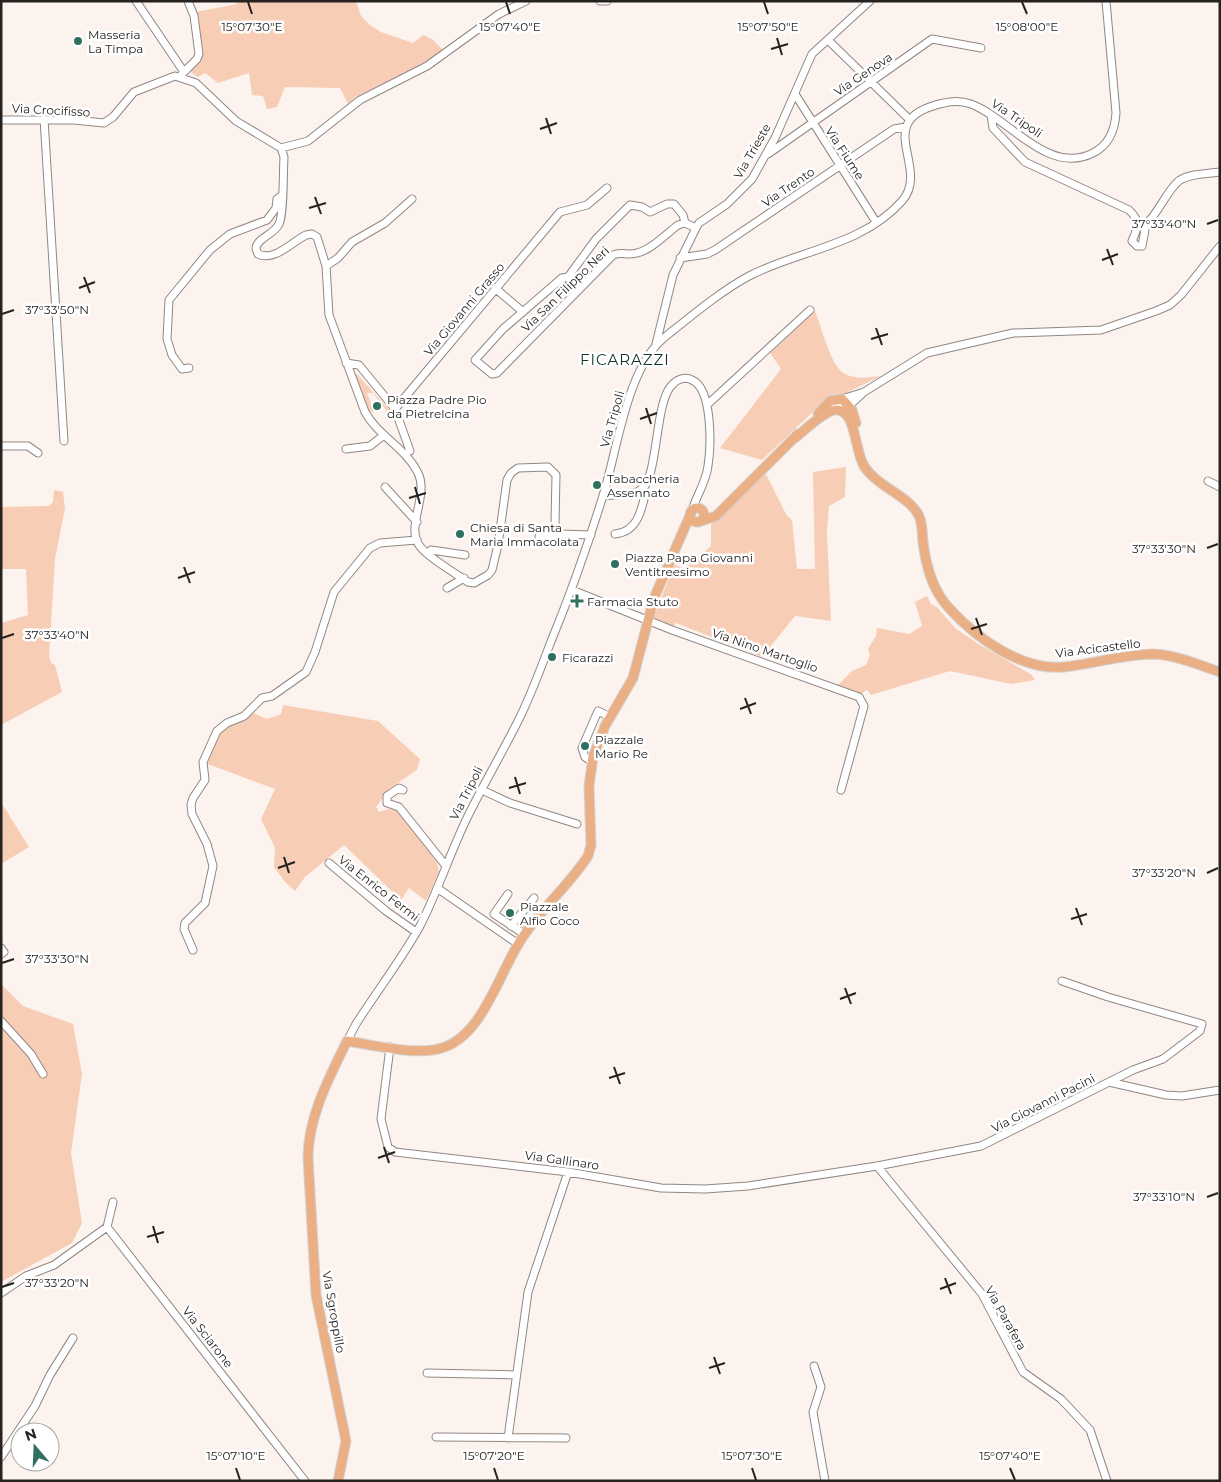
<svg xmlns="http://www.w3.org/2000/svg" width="1221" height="1482" viewBox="0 0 1221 1482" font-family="Montserrat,sans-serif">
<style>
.green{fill:#f8cdb5}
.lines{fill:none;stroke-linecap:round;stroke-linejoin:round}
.minor-casing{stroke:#908783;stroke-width:9}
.major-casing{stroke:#d3d3d2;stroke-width:11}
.minor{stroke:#fff;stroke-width:7}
.major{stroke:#ebaf86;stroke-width:9}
.ticks{fill:none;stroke:#252220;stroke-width:2}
.poi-dot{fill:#2f7060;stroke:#fff;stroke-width:2}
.labels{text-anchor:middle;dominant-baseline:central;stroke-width:5;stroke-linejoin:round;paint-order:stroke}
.poi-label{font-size:12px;fill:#252220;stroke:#fff;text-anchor:start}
.street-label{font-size:12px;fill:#252220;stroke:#fff}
.quarter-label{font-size:15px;letter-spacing:1px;fill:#14332b;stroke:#fff}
.ticks-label{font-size:12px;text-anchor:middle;fill:#252220;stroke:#fff;stroke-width:5;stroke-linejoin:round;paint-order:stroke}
</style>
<rect width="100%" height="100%" fill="#fdf3ee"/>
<path class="green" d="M237,1H356L361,16L370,25L381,32L413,43L423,35L432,39L443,50L415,68L355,97L348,104L340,88L285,87L277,107L267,109L263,96L252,95L249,73L218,83L205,73L198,77L189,71L199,62L202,55L196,12L237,4Z
M815,311C822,327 830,366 845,374C856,380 870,377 881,376L844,394L831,395L762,460L720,448L781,369L770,353Z
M357,374L390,411L388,413L373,393H367L374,412L369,411L355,376Z
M846,467L845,497L829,506L827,532L831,621L795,616L762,657L676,623L674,626L654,618L674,564L684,569L711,546V524L765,472L787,516L792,520L797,569H815L813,472Z
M54,490L63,492L65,508L55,559L49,656L51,663L55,665L62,692L1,725V623L28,615L26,569H1V507L49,506L53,502Z
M927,596L931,604L937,607L955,628L977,643L1032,675L1035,680L1011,684L950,671L871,695L867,690L860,694L838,685L852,671L866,665L870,655L868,649L876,636L877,628L909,634L922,626L915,602Z
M283,705L378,721L420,759L417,770L390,788L376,807L379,812L388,809L397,810L437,862L439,872L426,901L409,888L401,900L344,845L305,877L295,891L285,882L274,867L275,848L261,819L275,789L205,763L221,730L254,713L267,719L281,714Z
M1,802L29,847L1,864Z
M1,984L23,1006L73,1024L82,1074L71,1153L82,1223L72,1243L1,1282Z"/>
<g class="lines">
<g class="minor-casing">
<path id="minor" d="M136,1L184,72
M600,1H607
M828,40L910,120
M182,74L197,59L199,54L194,16L188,1
M795,94L876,222
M991,115L993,128L1025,162L1129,210C1141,221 1138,228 1132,241L1137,246H1142L1146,224C1159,213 1168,188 1180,180C1192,173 1207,174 1220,172
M44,119L64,441
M1,120H74L104,123L113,117L134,92L175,76L196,83L236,121L281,148
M281,148L284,157C283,171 284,215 279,224C274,235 256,238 256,249L258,254C274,262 292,242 306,235L312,234L317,237L326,266L329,315L365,412C378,436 406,448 418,473C429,495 406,526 419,545C427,557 455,573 468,582L474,583L488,575L492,570L498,545L507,480L511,473L518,468L548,467L556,475L555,524L560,534L591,535
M281,148L308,141L360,100L427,66L499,14L526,1
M768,154L932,39L981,48
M680,258L707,254L715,250L894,129L906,127
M326,266L338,258L352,242L385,223L412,199
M568,277L596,239L630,205L642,207L650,212L667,204H674L683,215L685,223
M581,287L568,277L562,278L503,329L475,360L492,374L497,373L613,255C621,251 628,256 637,253C651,250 666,234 678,225L685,223L696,228
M495,288L523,312
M656,344L673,275L696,228L699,223L727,204L752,179L775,138L812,54L870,1
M346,363L359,365L395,409L560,212L587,205L607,188
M189,368L182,369L172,355L167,339L169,300L210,250L230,234L267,220L276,208L277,199L281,196
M842,399L864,392L927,353L1013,333L1101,330L1156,311L1170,305L1181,295L1220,246
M708,404L810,310
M395,409L410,451
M824,411L834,405L851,404L862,394
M1,446H28L38,453
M346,449L370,446L384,435
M1208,481L1220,487
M385,487L417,522
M603,496L636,493L645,486C658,465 656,403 671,386C676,380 684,376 692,380C713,389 711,447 708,466C706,482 697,495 692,510
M615,534C636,532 641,513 645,495L641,490
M539,537L560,534
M428,553L431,550L465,555
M447,588L464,578
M572,590L672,630L859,697L864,706L841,790
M592,762L585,757L582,748L598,711L610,717
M403,790L399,788L387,796V803L399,807L446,866
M482,790L510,803L577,824
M329,863L386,911L416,932
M437,888L518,944
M508,894L494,914L524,934
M511,926L534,898
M1,948L4,952L1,954
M193,950L184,929L185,923L205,903L213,866L207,844L192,814L191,805L193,798L205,780L203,762L217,731L227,723L244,716L262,698L272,696L306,672L315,652L334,592L370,548L380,543L417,540
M1062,981L1108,997L1202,1024L1200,1031L1163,1059L1133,1070L1109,1082
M1,1021L31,1054L43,1074
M347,1041L356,1024C377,991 401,960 420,926C438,891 450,853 467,818C484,783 504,750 521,715C532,692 541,668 550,644C571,593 589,542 605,489C618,445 628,366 665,337C690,317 721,291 749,276C799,250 862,246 902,201C932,167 868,119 944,103C952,101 962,101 971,104C1009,118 1048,176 1093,153C1109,145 1115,129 1116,113L1106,1
M390,1047L381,1119L388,1147L395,1152L568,1172L661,1188L705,1189L748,1186L877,1166L981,1146L1109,1082L1166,1095L1182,1096L1220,1090
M877,1166L982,1294L1023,1372L1061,1399L1090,1430L1107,1481
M113,1202L107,1227L305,1481
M1,1293L26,1276L54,1265L107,1227
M814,1366L821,1387L813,1412L825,1481
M427,1373L516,1375
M436,1437L566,1438
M508,1438L528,1292L568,1172
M1,1457L35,1406L50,1375L73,1338"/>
</g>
<g class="major-casing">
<path id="major" d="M818,414L830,401L842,399L852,410L856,423
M795,438C804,431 827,408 838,410C856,412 855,452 864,466C877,487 910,496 919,516C923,525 922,534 923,542C926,566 932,590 949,608C976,638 1022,671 1064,667C1094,664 1124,654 1154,654C1176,655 1199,665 1220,672
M690 515a7 7 0 1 1 14 0a7 7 0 1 1-14 0Z
M701,521L716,516L798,434
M338,1481L346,1441L316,1295L308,1158C308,1117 329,1078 347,1041C373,1045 413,1055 438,1049C481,1040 498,976 519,943C538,911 568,887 588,856L591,845L589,786L593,757L605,726L633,678L654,598L691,513"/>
</g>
<use href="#minor" class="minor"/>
<use href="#major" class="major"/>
</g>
<path class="ticks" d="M248,2L252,14M506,2L510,14M764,2L768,14M1022,2L1027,14M777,38L782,55M771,49L788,44M546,118L551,134M540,129L557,123M315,197L321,214M309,208L326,203M1207,224L1218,220M1107,249L1113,265M1102,260L1118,254M84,277L90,293M79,288L95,282M2,314L14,310M876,328L882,345M871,339L888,334M646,408L651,424M640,419L657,413M415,487L420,504M409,498L426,493M1207,548L1218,544M184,567L190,583M178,578L195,572M976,618L982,635M971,629L987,624M2,638L14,634M745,698L751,714M740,709L756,703M515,777L520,794M509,788L526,783M284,857L289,873M278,868L295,862M1207,873L1218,868M1076,908L1082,925M1071,919L1087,914M2,963L14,959M845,988L851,1004M840,999L856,993M614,1067L620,1084M609,1078L625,1073M384,1147L389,1163M378,1158L395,1152M1207,1197L1218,1193M153,1226L158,1243M147,1237L164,1232M945,1278L951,1294M2,1287L14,1283M940,1289L956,1283M714,1357L720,1374M709,1368L725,1363M236,1468L240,1480M494,1468L498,1480M752,1468L756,1480M1010,1468L1015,1480"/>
<g class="poi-dot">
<circle cx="78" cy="41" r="5"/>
<circle cx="377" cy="406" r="5"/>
<circle cx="597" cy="485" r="5"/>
<circle cx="460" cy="534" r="5"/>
<circle cx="615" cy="564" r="5"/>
<path d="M574.5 593.5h5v5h5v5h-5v5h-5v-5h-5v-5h5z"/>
<circle cx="552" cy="657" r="5"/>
<circle cx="585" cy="746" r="5"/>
<circle cx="510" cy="913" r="5"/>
</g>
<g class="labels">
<g class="poi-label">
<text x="88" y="34">Masseria<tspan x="88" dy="14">La Timpa</tspan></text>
<text x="387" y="399">Piazza Padre Pio<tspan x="387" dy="14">da Pietrelcina</tspan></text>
<text x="607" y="478">Tabaccheria<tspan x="607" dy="14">Assennato</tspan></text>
<text x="470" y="527">Chiesa di Santa<tspan x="470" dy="14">Maria Immacolata</tspan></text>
<text x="625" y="557">Piazza Papa Giovanni<tspan x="625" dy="14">Ventitreesimo</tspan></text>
<text x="587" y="601">Farmacia Stuto</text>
<text x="562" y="657">Ficarazzi</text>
<text x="595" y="739">Piazzale<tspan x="595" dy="14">Mario Re</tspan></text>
<text x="520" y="906">Piazzale<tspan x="520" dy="14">Alfio Coco</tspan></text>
</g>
<g class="street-label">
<text transform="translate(863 74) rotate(-34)">Via Genova</text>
<text transform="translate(51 110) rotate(3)">Via Crocifisso</text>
<text transform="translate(1017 118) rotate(34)">Via Tripoli</text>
<text transform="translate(752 151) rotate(-60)">Via Trieste</text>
<text transform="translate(845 153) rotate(57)">Via Fiume</text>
<text transform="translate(788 187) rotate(-34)">Via Trento</text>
<text transform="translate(565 289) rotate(-44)">Via San Filippo Neri</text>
<text transform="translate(464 309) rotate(-50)">Via Giovanni Grasso</text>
<text transform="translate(612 419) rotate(-74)">Via Tripoli</text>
<text transform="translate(1098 648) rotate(-7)">Via Acicastello</text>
<text transform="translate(765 650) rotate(19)">Via Nino Martoglio</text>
<text transform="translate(466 793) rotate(-63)">Via Tripoli</text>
<text transform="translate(379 888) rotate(38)">Via Enrico Fermi</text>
<text transform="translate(1043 1103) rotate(-27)">Via Giovanni Pacini</text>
<text transform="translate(562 1160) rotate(8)">Via Gallinaro</text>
<text transform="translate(334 1312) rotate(80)">Via Sgroppillo</text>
<text transform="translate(1006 1318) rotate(61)">Via Parafera</text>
<text transform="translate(208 1337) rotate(52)">Via Sciarone</text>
</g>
<g class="quarter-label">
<text x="625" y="359">FICARAZZI</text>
</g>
</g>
<g class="ticks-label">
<text x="252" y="31">15°07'30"E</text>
<text x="510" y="31">15°07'40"E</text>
<text x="1027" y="31">15°08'00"E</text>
<text x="768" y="31">15°07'50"E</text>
<text x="1164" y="228">37°33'40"N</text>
<text x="57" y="314">37°33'50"N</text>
<text x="1164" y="553">37°33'30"N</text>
<text x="57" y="639">37°33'40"N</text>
<text x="1164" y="877">37°33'20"N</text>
<text x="57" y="963">37°33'30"N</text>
<text x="1164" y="1201">37°33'10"N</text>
<text x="57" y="1287">37°33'20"N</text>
<text x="236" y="1460">15°07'10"E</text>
<text x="494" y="1460">15°07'20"E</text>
<text x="752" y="1460">15°07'30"E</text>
<text x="1010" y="1460">15°07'40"E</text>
</g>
<rect width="1221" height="1482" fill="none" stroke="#252220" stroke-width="5"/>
<g transform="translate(35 1447) rotate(341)"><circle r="24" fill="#ffffff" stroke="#a8a7a6"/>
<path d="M0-4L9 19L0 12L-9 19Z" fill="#2f7060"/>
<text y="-8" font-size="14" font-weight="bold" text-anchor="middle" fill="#252220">N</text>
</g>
</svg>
